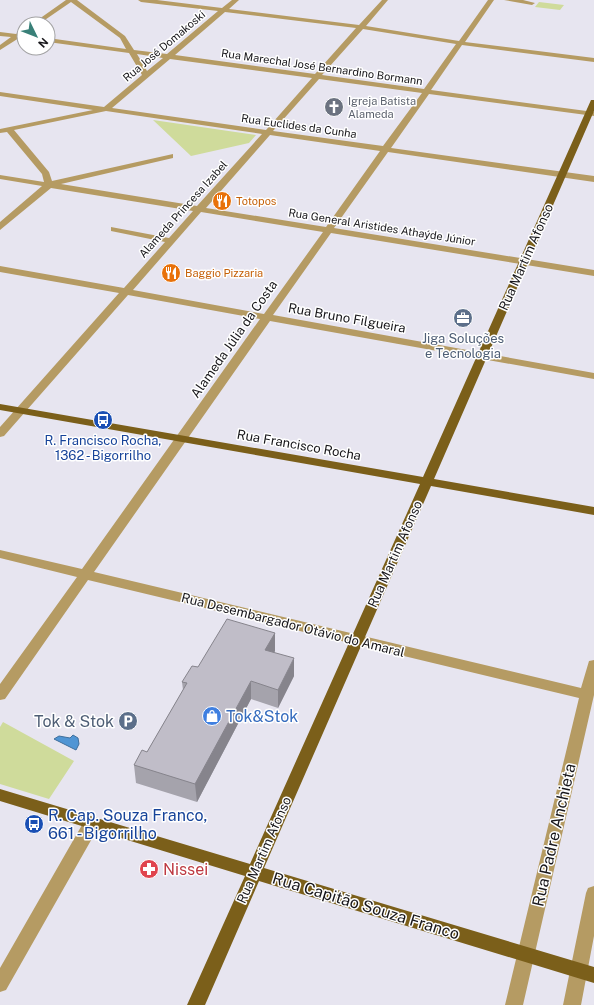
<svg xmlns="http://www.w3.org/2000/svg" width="594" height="1005" viewBox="0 0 594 1005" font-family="'Public Sans',sans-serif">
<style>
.green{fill:#cfdb9b}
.water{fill:#5095d4;stroke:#3f6f9c}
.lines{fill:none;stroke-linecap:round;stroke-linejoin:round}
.minor{fill:#b59b63;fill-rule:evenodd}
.major{fill:#7b5f1a;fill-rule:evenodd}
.wall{fill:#a5a3ac}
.shaded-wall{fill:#86848c}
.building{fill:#c0bdc8;stroke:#86848c}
.labels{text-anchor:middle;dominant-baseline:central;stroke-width:3;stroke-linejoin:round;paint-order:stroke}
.far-street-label{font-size:11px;fill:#17161a;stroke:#fff}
.far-worship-label{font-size:11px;fill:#5b616d;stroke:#fff;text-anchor:start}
.far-food-label{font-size:11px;fill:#c56008;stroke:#fff;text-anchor:start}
.street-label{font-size:13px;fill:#17161a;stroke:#fff}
.service-label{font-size:13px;fill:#4e5e75;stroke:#fff}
.transit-label{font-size:13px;fill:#164399;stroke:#fff}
.near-shop-label{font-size:16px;fill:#366cbe;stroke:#fff;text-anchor:start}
.near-service-label{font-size:16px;fill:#4e5e75;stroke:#fff;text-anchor:end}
.near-transit-label{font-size:16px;fill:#164399;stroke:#fff;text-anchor:start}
.near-street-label{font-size:16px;fill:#17161a;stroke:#fff}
.near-health-label{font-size:16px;fill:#be3a42;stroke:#fff;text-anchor:start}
</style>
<rect width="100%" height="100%" fill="#e7e5f0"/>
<path class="green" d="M539,2L564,5L560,10L535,7Z
M153,120L256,135L249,143L191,156Z
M3,722L74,761L49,799L0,784V727Z"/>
<path class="water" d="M73,735L78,738L79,744L76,750L54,739L59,736L70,738Z"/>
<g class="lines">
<path class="minor" d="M66,0H77L125,36L134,50L167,54L218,11L141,2L138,0H157L222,8L232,0H239L229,9L359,25L382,0H388L366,26L459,41L488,0H494L465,42L594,58V62L462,45L431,90L594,112V116L429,94L391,148L594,176V182L388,152L334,228L594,270V276L331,233L273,315L594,373V379L270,321L94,572L581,688L589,661L594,660V695L523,1005H505L579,698L88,580L5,699L0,700V684L77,577L0,558V550L82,569L260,319L128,295L4,436L0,437V427L119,293L0,272V266L124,288L165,242L111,231V227L169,238L193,211L51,188L0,230V222L42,186L0,179V175L44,182L42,174L7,132L0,133V129L93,110L0,96V92L104,107L142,75L129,53L48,42V38L126,49L120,38L71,2L39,24H32ZM225,12L356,28L315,74L175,55ZM363,29L456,44L424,89L322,75ZM137,54L163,58L147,71ZM170,59L312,78L266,130L112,108ZM319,79L422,93L383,146L273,131ZM106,111L262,134L197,206L61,184L173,158V154L52,181L49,172L14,130ZM270,135L380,151L326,227L206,208ZM201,212L323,232L264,314L133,290Z
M504,0H523L535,3L532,5Z
M24,29L23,37L19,38L0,50V45L11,37L0,36V32L16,34Z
M92,816L98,818L100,823L98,828L6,990L0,992V968L86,818Z
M594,886V936L581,1005H563L586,893L588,888Z"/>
<path class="major" d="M591,100H594V111L434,479L594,507V515L431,486L264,868L594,967V983L259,881L205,1005H187L245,876L0,801V789L250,864L420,484L0,410V404L423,477Z"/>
</g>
<path class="wall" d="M275,633V651L274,652L294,676L278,708L251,699L197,802L136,783L134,765L147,752L183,690L182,682L198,667Z"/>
<path class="shaded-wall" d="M275,633V651L266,668L265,650Z
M294,658V676L278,708V690Z
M251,681V699L197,802L195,784Z"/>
<path class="building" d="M227,619L275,633L265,650L294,658L278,690L251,681L195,784L134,765L142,750L147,752L187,683L182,682L192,666L198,667Z"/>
<defs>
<g id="church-disc" transform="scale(1)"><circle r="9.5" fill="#6b7280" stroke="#fff"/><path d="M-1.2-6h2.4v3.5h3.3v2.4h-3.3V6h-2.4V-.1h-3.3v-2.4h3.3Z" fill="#fff"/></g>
<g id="restaurant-disc" transform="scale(1)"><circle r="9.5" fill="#e8710a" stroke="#fff"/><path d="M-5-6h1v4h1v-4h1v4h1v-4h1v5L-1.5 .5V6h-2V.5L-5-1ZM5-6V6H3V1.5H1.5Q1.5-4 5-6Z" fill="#fff"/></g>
<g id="office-disc" transform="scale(1)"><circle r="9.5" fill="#5c6f8a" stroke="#fff"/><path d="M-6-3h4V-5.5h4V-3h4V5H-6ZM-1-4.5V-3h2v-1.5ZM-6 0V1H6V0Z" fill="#fff"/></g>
<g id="bus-disc" transform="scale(1)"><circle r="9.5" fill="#1a4fb4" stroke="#fff"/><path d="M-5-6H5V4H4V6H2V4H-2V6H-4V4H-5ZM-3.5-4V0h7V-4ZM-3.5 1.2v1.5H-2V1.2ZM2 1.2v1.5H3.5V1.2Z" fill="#fff"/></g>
<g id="shop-disc" transform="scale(1)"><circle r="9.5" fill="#3f7fe0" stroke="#fff"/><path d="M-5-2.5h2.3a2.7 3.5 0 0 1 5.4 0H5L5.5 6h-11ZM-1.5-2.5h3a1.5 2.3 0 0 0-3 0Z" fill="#fff"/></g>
<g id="parking-disc" transform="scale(1)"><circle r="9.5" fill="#5c6f8a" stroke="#fff"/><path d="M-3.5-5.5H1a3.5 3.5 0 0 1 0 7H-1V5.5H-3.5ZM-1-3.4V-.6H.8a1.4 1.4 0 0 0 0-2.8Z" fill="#fff"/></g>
<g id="pharmacy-disc" transform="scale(1)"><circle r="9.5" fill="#e0444e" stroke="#fff"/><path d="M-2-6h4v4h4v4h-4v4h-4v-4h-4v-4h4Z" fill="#fff"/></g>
</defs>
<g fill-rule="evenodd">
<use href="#church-disc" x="334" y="107"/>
<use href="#restaurant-disc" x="222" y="201"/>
<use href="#restaurant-disc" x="171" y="273"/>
<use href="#office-disc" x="463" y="318"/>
<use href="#bus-disc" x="103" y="420"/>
<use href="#shop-disc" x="212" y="716"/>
<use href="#parking-disc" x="128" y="721"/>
<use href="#bus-disc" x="34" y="824"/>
<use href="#pharmacy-disc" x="149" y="869"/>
</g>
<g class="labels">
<g class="far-street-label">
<text transform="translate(164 46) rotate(-40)">Rua José Domakoski</text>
<text transform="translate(322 67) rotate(8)">Rua Marechal José Bernardino Bormann</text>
<text transform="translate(299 126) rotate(8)">Rua Euclides da Cunha</text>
<text transform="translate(183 209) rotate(-48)">Alameda Princesa Izabel</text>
<text transform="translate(382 227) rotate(9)">Rua General Aristides Athaýde Júnior</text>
</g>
<g class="far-worship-label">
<text x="348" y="101">Igreja Batista<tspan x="348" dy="13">Alameda</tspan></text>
</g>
<g class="far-food-label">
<text x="236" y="201">Totopos</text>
<text x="185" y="273">Baggio Pizzaria</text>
</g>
<g class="street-label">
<text transform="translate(526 257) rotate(-66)">Rua Martim Afonso</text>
<text transform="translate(347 318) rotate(10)">Rua Bruno Filgueira</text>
<text transform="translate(234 339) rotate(-55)">Alameda Júlia da Costa</text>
<text transform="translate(299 445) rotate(10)">Rua Francisco Rocha</text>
<text transform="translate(395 554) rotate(-66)">Rua Martim Afonso</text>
<text transform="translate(293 625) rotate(14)">Rua Desembargador Otávio do Amaral</text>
<text transform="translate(264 850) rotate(-66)">Rua Martim Afonso</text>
</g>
<g class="service-label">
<text x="463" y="338">Jiga Soluções<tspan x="463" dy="15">e Tecnologia</tspan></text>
</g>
<g class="transit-label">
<text x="103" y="440">R. Francisco Rocha,<tspan x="103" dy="15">1362 - Bigorrilho</tspan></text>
</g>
<g class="near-shop-label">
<text x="226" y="716">Tok&amp;Stok</text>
</g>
<g class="near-service-label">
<text x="114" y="721">Tok &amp; Stok</text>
</g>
<g class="near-transit-label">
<text x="48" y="815">R. Cap. Souza Franco,<tspan x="48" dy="18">661 - Bigorrilho</tspan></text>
</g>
<g class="near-street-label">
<text transform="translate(554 835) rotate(-77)">Rua Padre Anchieta</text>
<text transform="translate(366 906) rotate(17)">Rua Capitão Souza Franco</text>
</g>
<g class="near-health-label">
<text x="163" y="869">Nissei</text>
</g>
</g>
<g transform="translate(36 36) rotate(133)"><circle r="19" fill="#ffffff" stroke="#a2a2a3"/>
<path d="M0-3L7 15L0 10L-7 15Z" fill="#398078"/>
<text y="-6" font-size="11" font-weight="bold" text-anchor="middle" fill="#17161a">N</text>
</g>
</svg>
